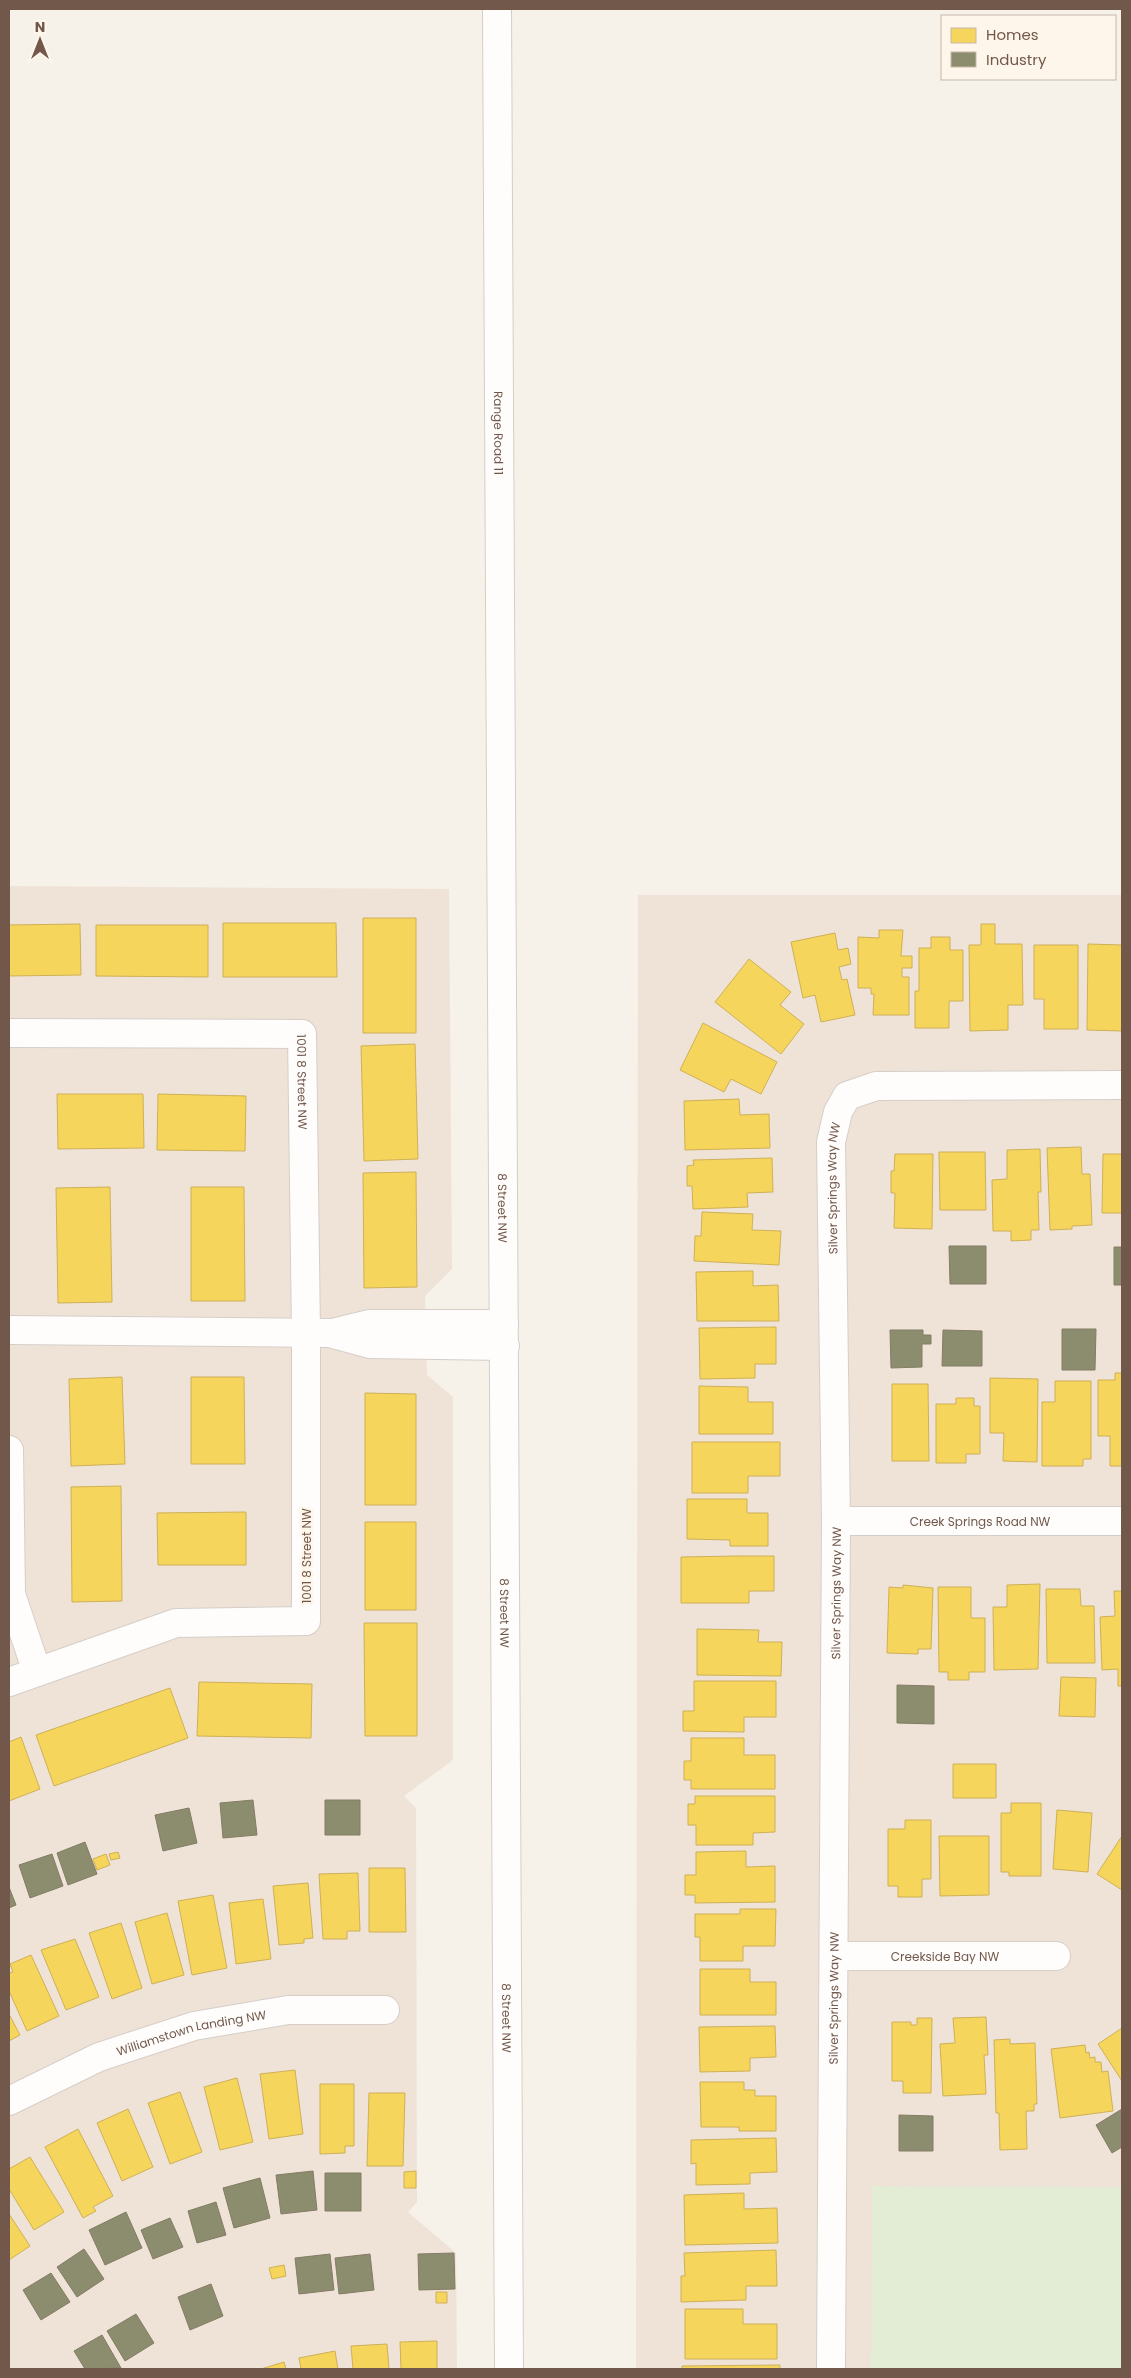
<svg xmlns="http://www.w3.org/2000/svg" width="1131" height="2378" viewBox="0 0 1131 2378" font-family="Poppins,sans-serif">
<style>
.residential{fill:#efe3d7}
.green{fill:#e3ecd5}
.homes{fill:#f6d55c;stroke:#ceb057}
.industry{fill:#8c8c6e;stroke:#847c64}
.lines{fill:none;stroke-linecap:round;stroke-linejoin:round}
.minor-casing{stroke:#d5cec8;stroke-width:30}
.minor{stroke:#fefdfc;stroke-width:28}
.labels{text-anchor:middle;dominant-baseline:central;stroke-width:5;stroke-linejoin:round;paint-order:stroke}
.street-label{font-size:12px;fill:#72584b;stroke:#fef6ea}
</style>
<rect width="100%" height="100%" fill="#f6f1e9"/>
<path class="residential" d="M9,886L449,889L452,1269L425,1296L427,1375L453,1397V1760L404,1796L416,1808L417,2202L408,2212L456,2253L457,2369H9Z
M638,895H1122V2369H636Z"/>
<path class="green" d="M872,2186L1122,2187V2369H871Z"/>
<path class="homes" d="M363,918H416V1033H363Z
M223,923H336L337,977H223Z
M80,924L81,975L9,976V925Z
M981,924H995V944H1022L1023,1005H1008V1030L970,1031L969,945H981Z
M96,925H208V977L96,976Z
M879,930H903L901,956H912V968H902V977H909V1015H873L874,994H871V988H858V937L879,938Z
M835,933L838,950L848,948L851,964L839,967L842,980L847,979L855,1015L821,1022L815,995L803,998L791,942Z
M931,937H950V950H963V1001H949V1028H915V991H919V948H931Z
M1088,944L1122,945V1031L1087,1030Z
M1034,945H1078V1029H1044V999H1034Z
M749,959L791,992L780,1005L804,1024L781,1054L715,1002Z
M703,1023L777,1062L761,1094L731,1079L724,1092L680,1070Z
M415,1044L418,1159L364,1161L361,1046Z
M57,1094H143L144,1148L58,1149Z
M158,1094L246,1096L245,1151L157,1150Z
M739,1099L740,1115L769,1114L770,1148L685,1150L684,1101Z
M1081,1147L1082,1174H1090L1092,1225L1072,1226V1229L1050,1230L1047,1148Z
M1040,1149L1041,1192H1038L1039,1230H1031V1240L1011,1241V1231H993L992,1180L1007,1179V1150Z
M939,1152H985L986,1210H940Z
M895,1154H933L932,1229L894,1228L895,1193H891V1171H894Z
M1103,1154H1122V1213H1102Z
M772,1158L773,1192L747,1193L748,1207L693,1209L692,1186H687V1166L694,1165L693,1160Z
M416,1172L417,1287L364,1288L363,1173Z
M110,1187L112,1302L58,1303L56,1188Z
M191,1187H244L245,1301H191Z
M702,1212L753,1214L752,1230L781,1231L779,1265L694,1261L695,1236H701Z
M753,1271V1286L778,1285L779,1321H697L696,1272Z
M776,1327V1364H755V1378L700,1379L699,1328Z
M1115,1373H1122V1466H1110V1436H1098V1380H1115Z
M122,1377L125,1464L71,1466L69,1379Z
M191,1377H244L245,1464H191Z
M990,1378L1038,1379L1037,1462L1003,1461L1004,1433H990Z
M1055,1381H1091V1459H1083V1466H1042V1402H1055Z
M892,1384H928L929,1461H892Z
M699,1386L748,1387V1402H773V1434H699Z
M365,1393L416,1394V1505H365Z
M956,1398H974V1406H980V1454H966V1463H936V1404H956Z
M692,1442H780V1476H748V1493H692Z
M121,1486L122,1601L72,1602L71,1487Z
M687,1499H747V1513H768V1546H730V1540L687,1539Z
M246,1512V1565H158L157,1513Z
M365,1522H416V1610H365Z
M737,1556H774V1591H749V1603H681V1557Z
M1040,1584L1038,1669L994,1670L993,1607H1007V1585Z
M903,1585L933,1588L931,1649H918V1654L887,1653L889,1587L903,1588Z
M938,1587H971V1618H985V1672H969V1680H948V1672H939Z
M1046,1589H1080L1081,1606H1094L1095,1663H1047Z
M1114,1591H1122V1686H1118V1669L1102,1670L1100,1617L1115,1616Z
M364,1623H417V1736H365Z
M697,1629L759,1630L758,1642H782L781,1676L697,1675Z
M1061,1677L1096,1678L1095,1717L1059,1716Z
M694,1681H776V1717H744V1732L683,1731V1711H694Z
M199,1682L312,1684L311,1738L197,1736Z
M170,1688L188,1738L54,1786L36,1735Z
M21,1737L40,1789L9,1801V1742Z
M691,1738H744V1755H775V1789H691V1780H684V1761H691Z
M953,1764H996V1798H953Z
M695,1796H775V1832L753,1833V1845H696V1825H688V1804H695Z
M1011,1803H1041V1876H1009V1872H1001V1813H1011Z
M1057,1810L1092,1813L1088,1872L1053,1869Z
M905,1820H931V1879H922V1897H898V1886H888V1829H905Z
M939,1836H989V1895L940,1896Z
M1122,1836V1890L1097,1874Z
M746,1851V1867L775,1866V1902L695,1903V1895H685V1875H696V1852Z
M118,1852L120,1858L111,1860L109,1854Z
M106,1854L110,1865L97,1870L93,1859Z
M369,1868H405L406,1932H369Z
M358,1873L360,1931H347V1939H323L319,1874Z
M308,1883L313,1938L304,1939V1943L279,1945L273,1886Z
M213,1895L227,1968L192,1975L178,1901Z
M263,1899L271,1959L236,1964L229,1903Z
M740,1909H776L775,1946H743V1961H700V1937H695V1914H740Z
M167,1913L184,1975L152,1984L135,1922Z
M121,1923L142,1988L112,1999L89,1933Z
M75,1939L99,1997L66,2010L41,1950Z
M31,1955L59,2016L27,2031L9,1991V1973L13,1972L10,1964Z
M700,1969H750V1982H776V2015H700Z
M9,2014L20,2035L9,2041Z
M986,2017L988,2055H984L986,2094L943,2096L940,2044L955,2043L953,2018Z
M917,2018H932L931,2093H903V2081H892V2022H911V2025H917Z
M775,2026L776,2057L750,2058V2071L700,2072L699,2027Z
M1122,2028V2081L1098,2044Z
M1010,2039V2044L1035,2043L1037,2104H1034V2111H1026L1027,2149L1000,2150L999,2113H996L994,2040Z
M1085,2045L1086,2053L1089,2052L1090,2058L1095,2057V2062H1101L1102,2072L1108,2071L1113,2111L1060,2118L1051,2049Z
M295,2070L303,2134L269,2139L260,2074Z
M237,2078L253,2142L220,2150L204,2087Z
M700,2082H744V2090H755V2096H776V2131H739V2127H701Z
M320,2084H354V2146H345V2153L320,2154Z
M180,2092L202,2152L170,2164L148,2103Z
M369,2093H405L403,2166H367Z
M128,2109L153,2167L122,2181L97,2123Z
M78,2129L113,2196L93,2207L96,2211L83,2218L45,2147Z
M776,2138L777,2172L750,2173V2184L696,2185V2163L691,2164V2140Z
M30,2157L64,2212L34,2230L9,2189V2169Z
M416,2171V2188H404V2172Z
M744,2193V2209L777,2208L778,2243L685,2245L684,2195Z
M9,2214L30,2246L9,2260Z
M776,2250L777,2286H746V2300L681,2302V2276H685L684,2253Z
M284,2265L286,2276L272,2279L269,2268Z
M436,2292H447V2303H436Z
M685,2309H743V2324H777V2359H685Z
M437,2341V2369H401L400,2342Z
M387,2344L389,2369H353L351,2346Z
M335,2351L338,2369H301L299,2358Z
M284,2362L286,2369H261Z
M780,2365V2369H682V2366Z"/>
<path class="industry" d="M949,1246H986V1284H950Z
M1114,1247H1122V1285H1114Z
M1062,1329H1096L1095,1370H1062Z
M890,1330H923V1335H931V1344H922V1367L891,1368Z
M943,1330L982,1331V1366H942Z
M897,1685L934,1686V1724L897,1723Z
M253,1800L257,1835L223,1838L220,1803Z
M325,1800H360V1835H325Z
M189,1808L197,1843L163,1851L155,1815Z
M85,1842L97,1874L68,1885L57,1853Z
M52,1854L63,1886L30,1898L19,1865Z
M9,1887L16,1905L9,1908Z
M1122,2109V2147L1112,2153L1096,2125Z
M899,2115L933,2116V2151H899Z
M313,2171L317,2210L281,2214L276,2175Z
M325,2173H361V2211H325Z
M260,2178L270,2218L234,2228L223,2188Z
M216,2202L226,2235L197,2243L188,2211Z
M126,2212L142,2248L105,2265L89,2230Z
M170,2218L183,2247L153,2259L141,2230Z
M84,2249L104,2279L77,2297L57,2267Z
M454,2253L455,2289L419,2290L418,2254Z
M330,2254L334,2290L299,2294L295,2258Z
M370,2254L374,2290L339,2294L335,2258Z
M51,2273L70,2302L41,2320L23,2290Z
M211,2284L223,2316L190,2330L178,2297Z
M136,2314L154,2343L125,2361L107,2331Z
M102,2335L121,2368L85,2369L74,2351Z"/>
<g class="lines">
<g class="minor-casing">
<g id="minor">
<path id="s1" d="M497,9L509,2369"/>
<path id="s2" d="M9,1033L302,1034L306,1333V1621L176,1623L9,1682"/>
<path d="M9,1330L332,1333L369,1324H504"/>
<path d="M333,1334L370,1344L505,1346"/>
<path d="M9,1450L11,1594L37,1672"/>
<path id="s3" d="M836,1521H1122"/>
<path id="s4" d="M835,1956H1056"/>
<path id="s5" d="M9,2101L99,2057L194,2026L288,2010H385"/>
<path id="s6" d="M831,2369L836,1521L831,1142L838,1112L847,1096L876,1086L1122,1085"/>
</g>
</g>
<use href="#minor" class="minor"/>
</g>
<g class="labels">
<g class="street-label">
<text stroke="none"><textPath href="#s1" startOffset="424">Range Road 11</textPath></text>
<text stroke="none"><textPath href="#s2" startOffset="341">1001 8 Street NW</textPath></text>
<text stroke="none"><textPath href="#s6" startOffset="1181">Silver Springs Way NW</textPath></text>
<text stroke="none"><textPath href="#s1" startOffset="1199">8 Street NW</textPath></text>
<text stroke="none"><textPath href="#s3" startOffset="144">Creek Springs Road NW</textPath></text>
<text transform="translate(306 1556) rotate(-90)">1001 8 Street NW</text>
<text stroke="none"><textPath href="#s6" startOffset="776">Silver Springs Way NW</textPath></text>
<text stroke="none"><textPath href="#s1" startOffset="1604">8 Street NW</textPath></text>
<text stroke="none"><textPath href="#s4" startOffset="110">Creekside Bay NW</textPath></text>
<text stroke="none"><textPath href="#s6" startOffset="371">Silver Springs Way NW</textPath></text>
<text stroke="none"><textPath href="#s1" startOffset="2009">8 Street NW</textPath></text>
<text stroke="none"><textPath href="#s5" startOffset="196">Williamstown Landing NW</textPath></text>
</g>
</g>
<rect width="1131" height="2378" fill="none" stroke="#72584b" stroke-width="20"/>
<rect x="941" y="15" width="175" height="65" fill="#fef6ea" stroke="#c6b7aa"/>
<rect x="951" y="28" width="25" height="15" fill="#f6d55c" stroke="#c6b7aa"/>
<text x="986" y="40" font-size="15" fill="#72584b">Homes</text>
<rect x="951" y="52" width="25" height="15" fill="#8c8c6e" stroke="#c6b7aa"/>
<text x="986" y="65" font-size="15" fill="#72584b">Industry</text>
<g transform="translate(40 40)" stroke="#fef6ea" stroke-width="4" paint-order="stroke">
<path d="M0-4L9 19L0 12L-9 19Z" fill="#72584b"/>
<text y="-8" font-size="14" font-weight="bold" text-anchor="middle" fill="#72584b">N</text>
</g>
</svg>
